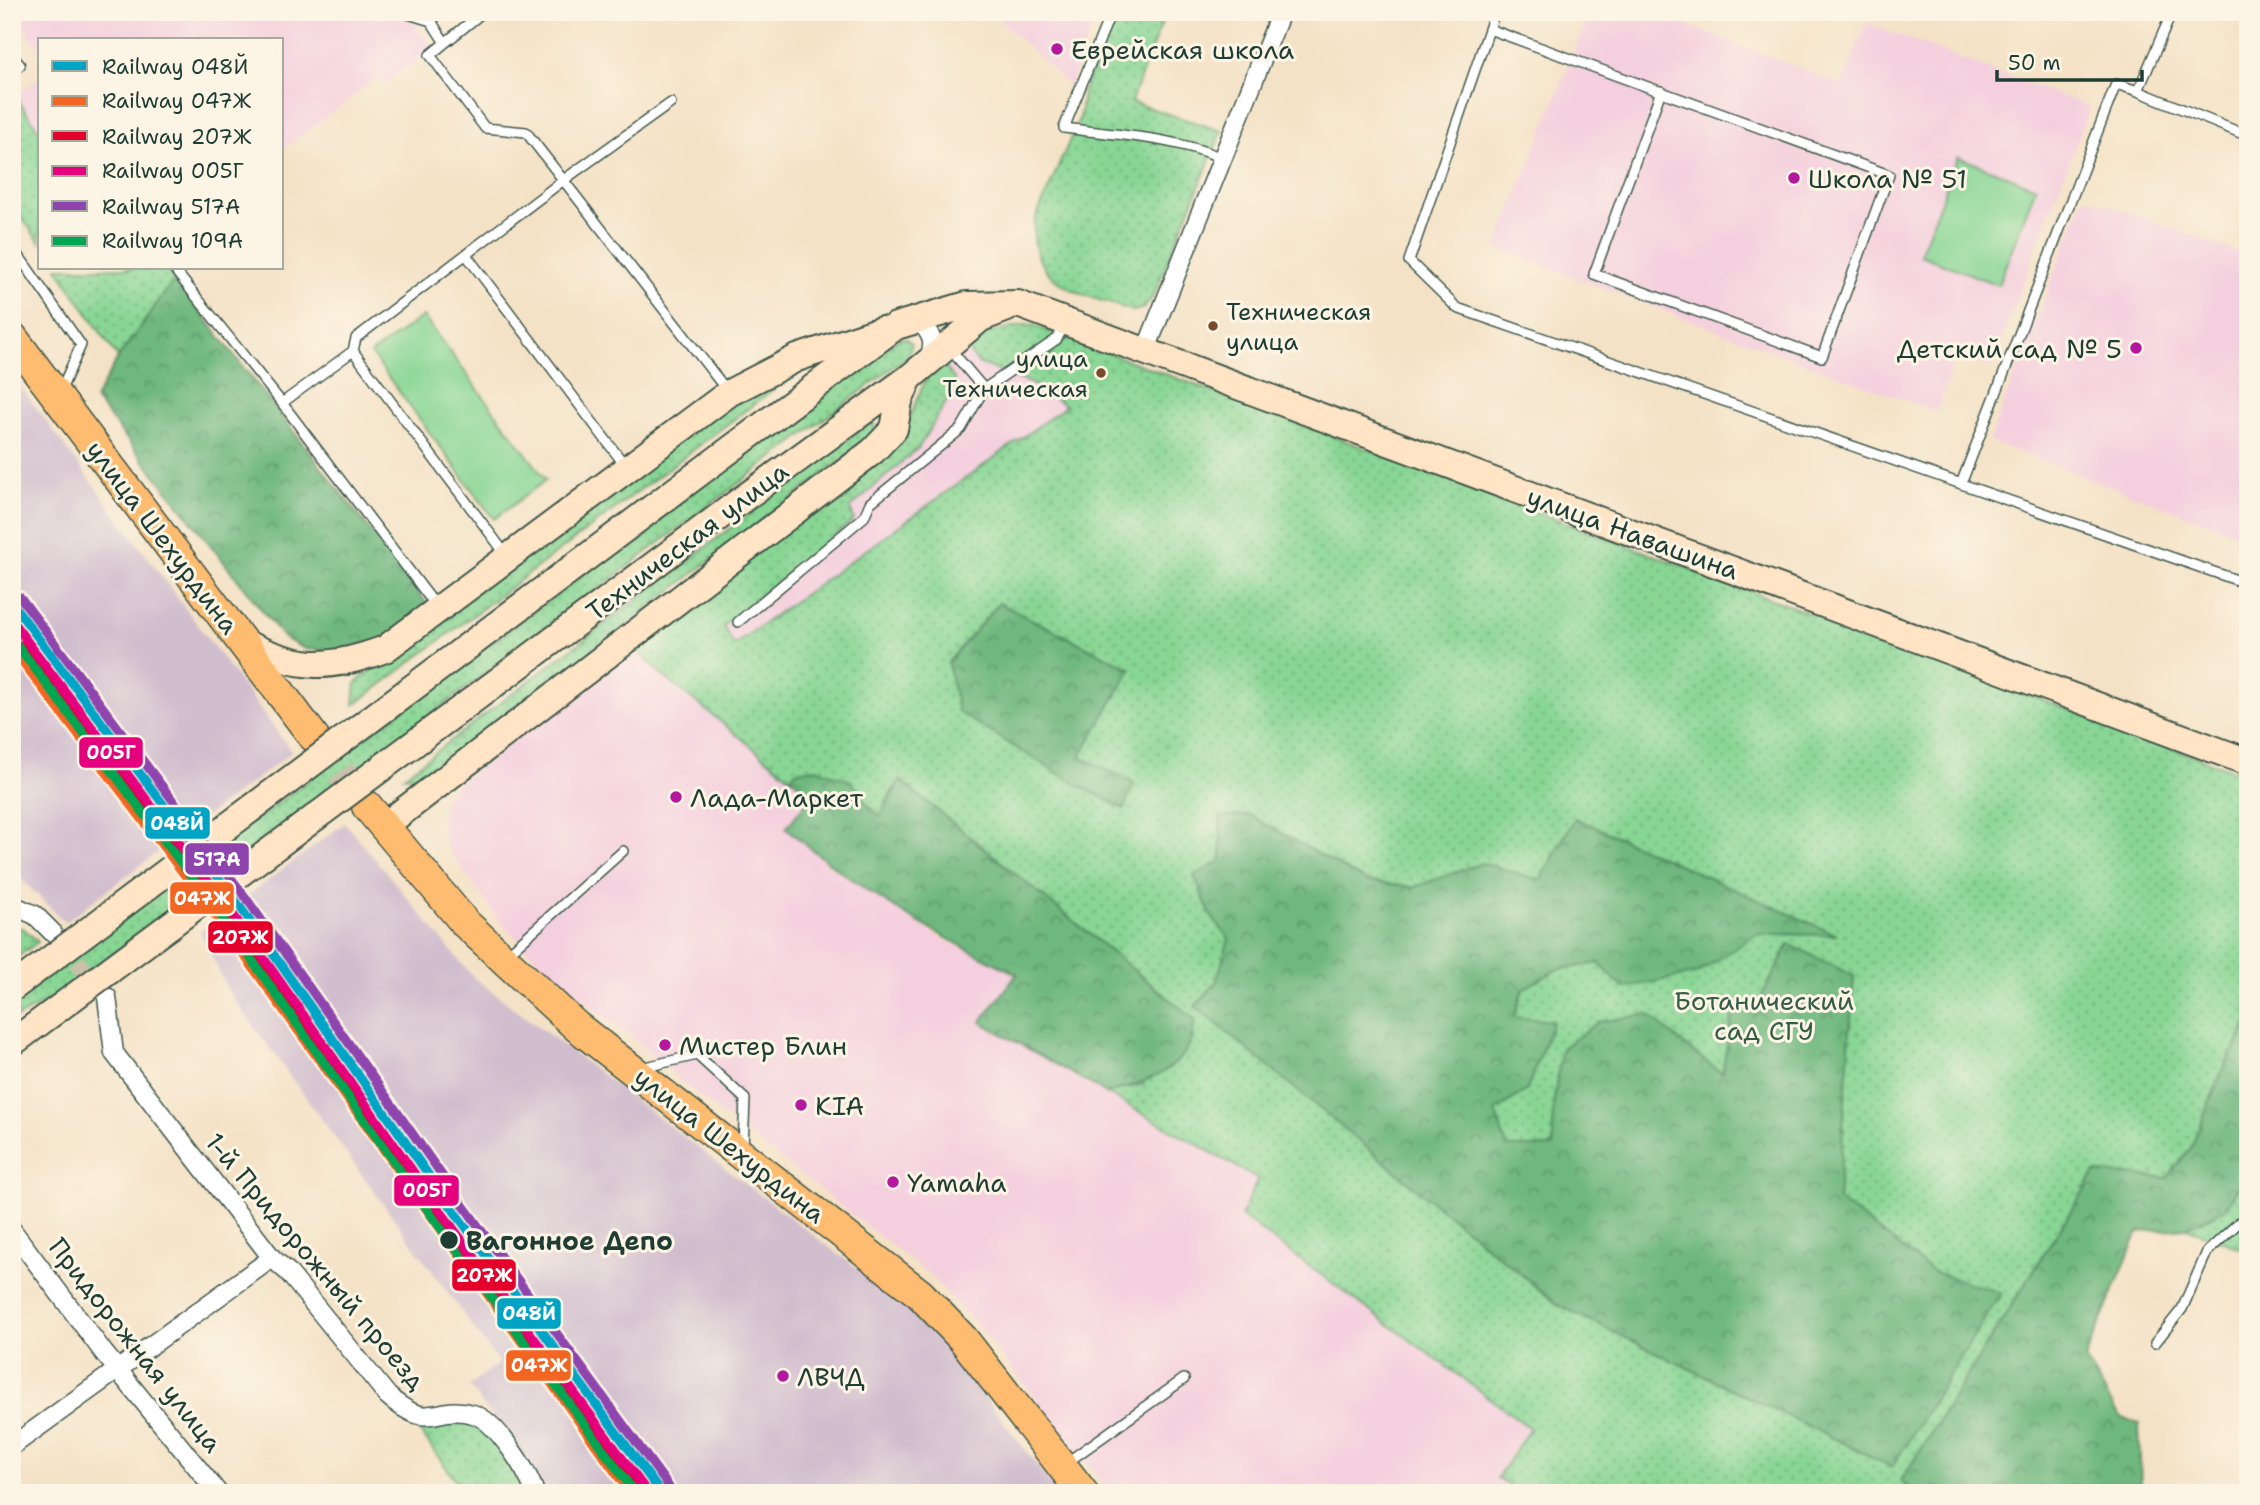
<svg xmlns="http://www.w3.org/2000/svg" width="2260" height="1505" viewBox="0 0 2260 1505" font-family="'Shantell Sans',sans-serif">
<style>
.built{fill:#f4cfde}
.industrial{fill:#d0bdce}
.grass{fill:url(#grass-dots);stroke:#548a64;stroke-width:2}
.forest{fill:url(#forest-crowns);stroke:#467a59;stroke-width:2}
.pitch{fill:#88d694;stroke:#548a64;stroke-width:2}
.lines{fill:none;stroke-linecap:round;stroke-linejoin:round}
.street-tunnel{stroke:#c9c1a9;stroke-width:18;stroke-dasharray:18 9;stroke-linecap:butt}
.primary-tunnel{stroke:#c9c1a9;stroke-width:30;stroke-dasharray:30 15;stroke-linecap:butt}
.lane-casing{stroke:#3f564a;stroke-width:12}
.street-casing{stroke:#3f564a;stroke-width:21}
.secondary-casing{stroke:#3f564a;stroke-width:30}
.primary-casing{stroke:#3f564a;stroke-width:33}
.lane{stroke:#fff;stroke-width:9}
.street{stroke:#fff;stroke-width:18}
.secondary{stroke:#ffe4c6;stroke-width:26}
.primary{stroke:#febc70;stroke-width:30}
.secondary-bridge-casing{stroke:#3f564a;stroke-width:30;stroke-linecap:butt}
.secondary-bridge{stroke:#ffe4c6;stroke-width:26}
.rail-1-casing{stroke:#fcf5e5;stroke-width:14}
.rail-2-casing{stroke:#fcf5e5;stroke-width:14}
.rail-3-casing{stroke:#fcf5e5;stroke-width:14}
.rail-4-casing{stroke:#fcf5e5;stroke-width:14}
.rail-5-casing{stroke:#fcf5e5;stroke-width:14}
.rail-6-casing{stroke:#fcf5e5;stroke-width:14}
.rail-1{stroke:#02a4c6;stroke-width:9}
.rail-2{stroke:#f26522;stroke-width:9}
.rail-3{stroke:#e4002b;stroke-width:9}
.rail-4{stroke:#e5007d;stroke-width:9}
.rail-5{stroke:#8e44ad;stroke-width:9}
.rail-6{stroke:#00a651;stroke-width:9}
.poi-dot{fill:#b5179e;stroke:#fcf5e5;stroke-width:2.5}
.bus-dot{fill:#7a4b2a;stroke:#fcf5e5;stroke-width:2.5}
.stop-dot{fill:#1f3d34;stroke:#fcf5e5;stroke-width:2.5}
.labels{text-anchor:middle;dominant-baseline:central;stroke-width:6;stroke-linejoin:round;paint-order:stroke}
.bus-label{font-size:24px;fill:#1f3d34;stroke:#fcf5e5;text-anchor:start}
.poi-label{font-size:26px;fill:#1f3d34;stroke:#fcf5e5;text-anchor:start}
.street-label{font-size:26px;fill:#1f3d34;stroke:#fcf5e5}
.park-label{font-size:26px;fill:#345c47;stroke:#fcf5e5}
.stop-label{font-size:26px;font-weight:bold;fill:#1f3d34;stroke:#fcf5e5;text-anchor:start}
.line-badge{stroke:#fcf5e5;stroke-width:2.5}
.badge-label{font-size:19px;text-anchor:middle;font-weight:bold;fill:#fff}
</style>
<defs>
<pattern id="grass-dots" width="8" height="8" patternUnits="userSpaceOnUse" patternTransform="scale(1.75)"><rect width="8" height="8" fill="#88d694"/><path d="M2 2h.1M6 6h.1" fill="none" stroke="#6faf7a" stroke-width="1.8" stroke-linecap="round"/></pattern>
<pattern id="forest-crowns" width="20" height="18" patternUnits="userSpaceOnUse" patternTransform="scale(1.75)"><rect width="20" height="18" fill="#6eb77e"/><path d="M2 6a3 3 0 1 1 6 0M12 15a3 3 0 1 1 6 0" fill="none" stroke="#5a9668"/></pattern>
</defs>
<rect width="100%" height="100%" fill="#fcf5e5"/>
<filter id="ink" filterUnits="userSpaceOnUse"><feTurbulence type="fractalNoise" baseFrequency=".0143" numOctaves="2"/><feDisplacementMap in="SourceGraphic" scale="14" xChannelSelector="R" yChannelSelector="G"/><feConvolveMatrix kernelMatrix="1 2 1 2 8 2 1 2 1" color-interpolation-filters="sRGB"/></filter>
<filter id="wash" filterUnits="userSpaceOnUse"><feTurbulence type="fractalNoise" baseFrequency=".00686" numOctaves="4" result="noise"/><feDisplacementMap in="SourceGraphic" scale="28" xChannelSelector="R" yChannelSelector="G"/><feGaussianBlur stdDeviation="1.57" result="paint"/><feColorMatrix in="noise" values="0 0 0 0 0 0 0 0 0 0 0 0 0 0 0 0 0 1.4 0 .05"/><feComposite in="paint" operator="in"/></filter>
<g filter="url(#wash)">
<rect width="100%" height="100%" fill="#f4e2c6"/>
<path class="built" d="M14,12H405L433,48L384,84L377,78L282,150V40H40V50Z
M991,12H1097L1070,86Z
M1590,12H1653L1842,85L1866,23L2090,107L1991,367L1955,357L1937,412L1496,248Z
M40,77V132L16,97Z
M2087,197L2248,256V538L1989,441L2083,200Z
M964,345L978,364L1032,384L1067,405L734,645L722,627L854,520L850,508L919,447L953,391L955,380L941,361Z
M633,646L661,674L812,795L786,828L831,867L939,937L1018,975L982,1022L1258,1179L1241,1216L1531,1428L1497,1478L1520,1493H1111L973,1320L931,1276L684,1084L637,1041L586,1004L525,948L496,916L446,846L441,827L442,807L449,791Z"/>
<path class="industrial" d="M12,375L292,752L65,922L12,870Z
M345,823L473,977L908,1307L949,1350L1058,1493H543L531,1469L469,1386L499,1363L229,992L200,931Z"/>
<path class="grass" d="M1115,12H1166L1131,102L1222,131L1153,297L1144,308L1133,311C1084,294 1026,287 1035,220L1080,117L1083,91Z
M16,97L40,132V243L12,204V99Z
M57,268H175V279L118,358Z
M1023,325L1036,326L2248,776V1024L2223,1069L2191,1148L2167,1178L2095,1173L1901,1481L1912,1493H1520L1497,1478L1530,1428L1241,1216L1258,1179L1106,1093L1144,1084L901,780L890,794L881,817L866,803L851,781L796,771L791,778L661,674L633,646L902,436L928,373L941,361L955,380L953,391L919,447L850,508L854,520L723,626L734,645L1066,406L1032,384L978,363L964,345L984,334Z
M899,338L907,339L912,344L908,356L55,997L12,1020V1007L43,979Z
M794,374L354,705L356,684L362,677L732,400Z
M873,420L875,431L862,445L426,777L404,776Z
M23,928L38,942L12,961V929Z
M2248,1172V1251L2186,1228L2225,1209Z
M466,1420C495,1431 516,1464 527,1493H465L418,1429Z"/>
<path class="forest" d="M175,279L428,605L384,641L328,651L305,649L284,638L95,399L118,358Z
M999,603L1131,669L1080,757L1134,783L1124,809L1074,783L958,712L948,662Z
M816,768L851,781L866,803L880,816L900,780L1194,1019C1196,1068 1145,1083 1106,1093L981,1022L1017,974C930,932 860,892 786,828L812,795L791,778L796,771Z
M1250,815L1366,881L1414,887L1482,863L1540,880L1575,818L1837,935L1756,934L1698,973L1623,988L1599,963L1556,970L1523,989L1514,1017L1553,1021L1527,1090L1495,1111L1507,1147H1553V1106L1562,1048L1599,1022L1648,1014L1689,1049L1722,1073L1735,1001L1758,1004L1789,944L1854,976L1838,1200L1934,1272L2001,1293L1892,1467L1558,1305L1195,1006L1216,983L1229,939L1211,916L1194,876L1221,861L1220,817Z
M2248,1024V1172L2225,1209L2186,1228L2138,1232L2085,1359L2120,1417L2139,1424L2141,1493H1912L1901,1481L2095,1173L2167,1178L2191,1148L2223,1069Z"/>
<path class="pitch" d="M1958,157L2036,187L1998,285L1920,255Z
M423,316L546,480L494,519L371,354Z"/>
</g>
<g filter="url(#ink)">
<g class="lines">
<path class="street-tunnel" d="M59,941L100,989"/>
<path class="primary-tunnel" d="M313,736L367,806"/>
<g class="lane-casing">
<path id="lane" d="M402,12L431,21L445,43
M483,12L430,55L485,128L526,132L728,392
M1111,12L1064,128C1116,135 1173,137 1222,158
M1495,12L1409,261L1457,308L2248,584
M2172,12L2138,91L2248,136
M431,21L441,12
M1489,29L1889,175L1822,357L1594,274L1661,91
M12,55L20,65L12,72
M12,246L81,345L60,392
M467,256L627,468
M173,268L282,403L436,606
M984,389L1057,339L1065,323
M282,403L353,351
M1961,484L2116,84L2138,91
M507,556L353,351L356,338L565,179L671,103
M738,622L864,517L870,503L961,429L984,389L950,349
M2248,825V840
M505,956L623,851
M641,1068L697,1055L745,1099L743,1147
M2155,1343L2182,1309L2207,1252L2248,1214
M1066,1463L1184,1379"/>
</g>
<g class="street-casing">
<path id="street" d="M908,324L923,325C934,338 935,346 927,361
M1145,352L1281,12
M12,905L35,915L52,932
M107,997L114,1053L272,1258L288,1272L388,1396C432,1434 433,1403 473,1414C496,1420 528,1472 535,1493
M12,1230L104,1353L218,1493
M12,1446L272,1258"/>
</g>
<g class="secondary-casing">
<path id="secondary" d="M711,464L896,326L967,305L1018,304L2248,762
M740,501L909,378L981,318L1007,308
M242,642C298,669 326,671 385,649L729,393L797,358L881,330
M384,826L873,451L894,429L899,401L909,378"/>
</g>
<g class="primary-casing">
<path id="primary" d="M12,337L313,736
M367,806L465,923L576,1026L920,1294L963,1339L1083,1493"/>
</g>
<use href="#lane" class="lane"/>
<use href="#street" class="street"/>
<use href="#secondary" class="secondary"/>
<use href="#primary" class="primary"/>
<g class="secondary-bridge-casing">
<path id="secondary-bridge" d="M12,988L711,464
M12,1043L740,501"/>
</g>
<use href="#secondary-bridge" class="secondary-bridge"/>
<g class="rail-1-casing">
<path id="rail-1" d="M12,603L238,904L454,1211L661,1493"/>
</g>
<g class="rail-2-casing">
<path id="rail-2" d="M12,648L218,919L630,1493"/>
</g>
<g class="rail-3-casing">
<path id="rail-3" d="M20,645L224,914L636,1487"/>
</g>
<g class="rail-4-casing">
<path id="rail-4" d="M12,621L230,910L445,1217L648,1493"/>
</g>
<g class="rail-5-casing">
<path id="rail-5" d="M20,597L246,898L463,1205L669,1487"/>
</g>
<g class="rail-6-casing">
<path id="rail-6" d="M12,638L221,916L437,1223L635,1493"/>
</g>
<use href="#rail-1" class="rail-1"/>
<use href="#rail-2" class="rail-2"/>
<use href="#rail-3" class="rail-3"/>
<use href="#rail-4" class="rail-4"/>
<use href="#rail-5" class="rail-5"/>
<use href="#rail-6" class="rail-6"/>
</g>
</g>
<g class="poi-dot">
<circle cx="1057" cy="49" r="7"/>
<circle cx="1794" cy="178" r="7"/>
<circle cx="2136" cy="348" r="7"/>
<circle cx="676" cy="797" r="7"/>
<circle cx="665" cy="1045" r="7"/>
<circle cx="801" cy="1105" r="7"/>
<circle cx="893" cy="1182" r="7"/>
<circle cx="783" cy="1376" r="7"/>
</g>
<g class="bus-dot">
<circle cx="1213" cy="326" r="6"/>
<circle cx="1101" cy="373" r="6"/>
</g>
<circle class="stop-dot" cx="449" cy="1240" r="10"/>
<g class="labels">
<g class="bus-label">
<text x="1226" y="312">Техническая<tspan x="1226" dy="30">улица</tspan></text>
<text x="1088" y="359" text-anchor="end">улица<tspan x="1088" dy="30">Техническая</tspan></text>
</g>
<g class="poi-label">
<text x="1071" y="49">Еврейская школа</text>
<text x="1808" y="178">Школа № 51</text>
<text x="2122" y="348" text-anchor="end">Детский сад № 5</text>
<text x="690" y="797">Лада-Маркет</text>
<text x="679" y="1045">Мистер Блин</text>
<text x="815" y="1105">KIA</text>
<text x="907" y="1182">Yamaha</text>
<text x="797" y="1376">ЛВЧД</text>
</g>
<g class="street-label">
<text transform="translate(1633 533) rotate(20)">улица Навашина</text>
<text transform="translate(163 537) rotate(53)">улица Шехурдина</text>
<text transform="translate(687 541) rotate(-37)">Техническая улица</text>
<text transform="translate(730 1145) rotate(38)">улица Шехурдина</text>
<text transform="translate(316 1261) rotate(50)">1-й Придорожный проезд</text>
<text transform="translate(136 1345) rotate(52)">Придорожная улица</text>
</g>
<g class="park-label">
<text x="1764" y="1000">Ботанический<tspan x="1764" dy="30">сад СГУ</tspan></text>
</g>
<g class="stop-label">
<text x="466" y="1240">Вагонное Депо</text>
</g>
</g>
<g class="line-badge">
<rect x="78" y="736" width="66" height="33" rx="7" fill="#e5007d"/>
<rect x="144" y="806" width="67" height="34" rx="7" fill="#02a4c6"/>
<rect x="184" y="842" width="66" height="34" rx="7" fill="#8e44ad"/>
<rect x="169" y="881" width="66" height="34" rx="7" fill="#f26522"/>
<rect x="207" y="920" width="67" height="34" rx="7" fill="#e4002b"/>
<rect x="393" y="1174" width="67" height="33" rx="7" fill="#e5007d"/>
<rect x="451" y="1258" width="66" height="34" rx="7" fill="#e4002b"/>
<rect x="496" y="1297" width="66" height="33" rx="7" fill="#02a4c6"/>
<rect x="505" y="1349" width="67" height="33" rx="7" fill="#f26522"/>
</g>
<g class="badge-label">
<text x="111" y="759">005Г</text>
<text x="177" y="830">048Й</text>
<text x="217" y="866">517А</text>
<text x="202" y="905">047Ж</text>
<text x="240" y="944">207Ж</text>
<text x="427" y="1197">005Г</text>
<text x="484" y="1282">207Ж</text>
<text x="529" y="1320">048Й</text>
<text x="539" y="1372">047Ж</text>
</g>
<rect width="2260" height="1505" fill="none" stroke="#fcf5e5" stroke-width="42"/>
<rect x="38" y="38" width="245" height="231" fill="#fcf5e5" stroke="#a4ab9e" stroke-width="2"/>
<rect x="52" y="61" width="35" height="10" fill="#02a4c6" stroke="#a4ab9e" stroke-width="2"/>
<text x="102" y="74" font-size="21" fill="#1f3d34">Railway 048Й</text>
<rect x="52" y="96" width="35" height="10" fill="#f26522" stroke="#a4ab9e" stroke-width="2"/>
<text x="102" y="108" font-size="21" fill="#1f3d34">Railway 047Ж</text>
<rect x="52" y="131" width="35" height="10" fill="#e4002b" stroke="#a4ab9e" stroke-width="2"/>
<text x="102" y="144" font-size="21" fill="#1f3d34">Railway 207Ж</text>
<rect x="52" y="166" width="35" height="10" fill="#e5007d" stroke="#a4ab9e" stroke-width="2"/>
<text x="102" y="178" font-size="21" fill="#1f3d34">Railway 005Г</text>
<rect x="52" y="201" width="35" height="10" fill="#8e44ad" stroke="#a4ab9e" stroke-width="2"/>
<text x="102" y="214" font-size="21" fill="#1f3d34">Railway 517А</text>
<rect x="52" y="236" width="35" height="10" fill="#00a651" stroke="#a4ab9e" stroke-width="2"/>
<text x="102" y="248" font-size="21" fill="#1f3d34">Railway 109А</text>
<path d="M1997 70v10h145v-10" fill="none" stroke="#1f3d34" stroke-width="3.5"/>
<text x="2008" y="70" font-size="21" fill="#1f3d34" stroke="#fcf5e5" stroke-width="5" paint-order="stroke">50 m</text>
</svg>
